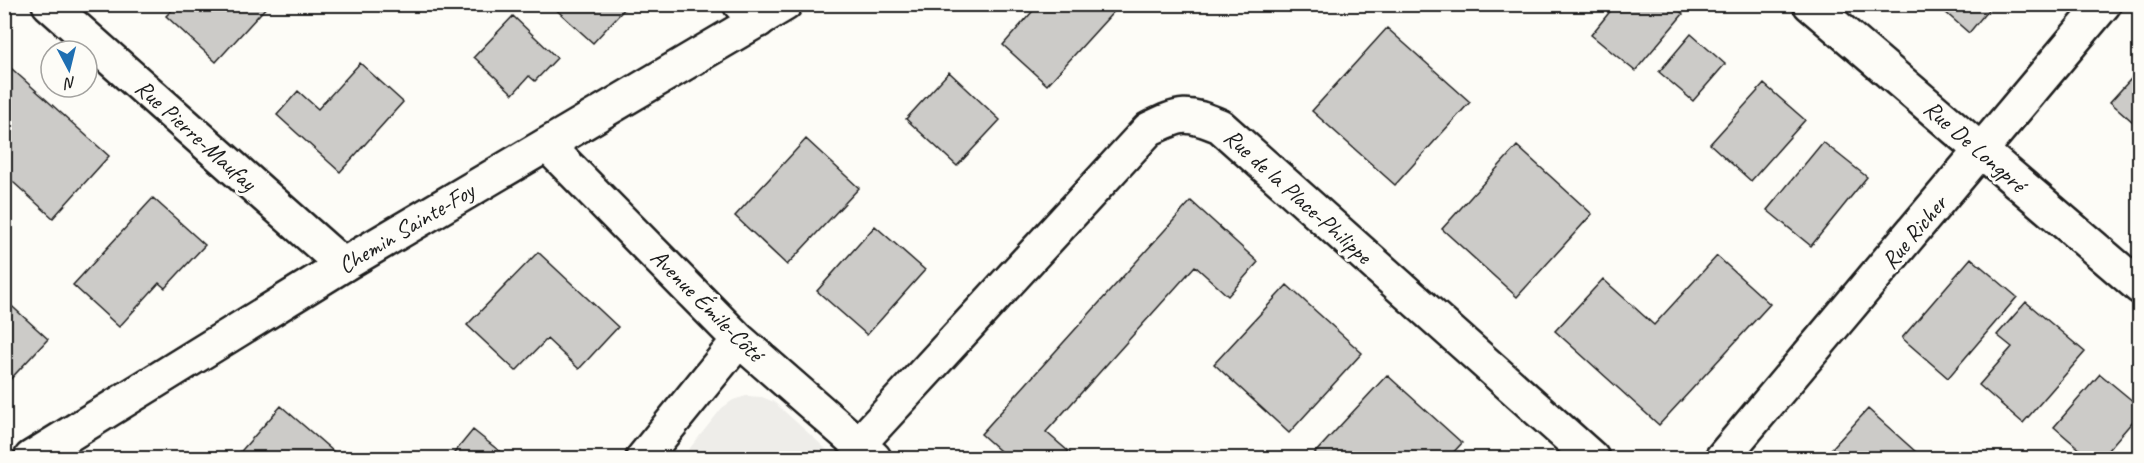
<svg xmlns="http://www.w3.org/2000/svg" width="2144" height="463" viewBox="0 0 2144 463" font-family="Caveat,sans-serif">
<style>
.built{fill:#eeede9}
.building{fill:#cccbc8;stroke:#1c1c1c;stroke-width:1.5}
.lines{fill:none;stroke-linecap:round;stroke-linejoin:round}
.minor-casing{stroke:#1c1c1c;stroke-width:38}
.secondary-casing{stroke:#1c1c1c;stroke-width:38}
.minor{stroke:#fdfcf7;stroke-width:33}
.secondary{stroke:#fdfcf7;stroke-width:33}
.labels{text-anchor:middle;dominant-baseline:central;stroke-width:6;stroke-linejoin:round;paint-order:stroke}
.street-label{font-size:24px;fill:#1c1c1c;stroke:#fdfcf7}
</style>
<rect width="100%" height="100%" fill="#fdfcf7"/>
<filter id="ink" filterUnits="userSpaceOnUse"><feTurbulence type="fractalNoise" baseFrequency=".0167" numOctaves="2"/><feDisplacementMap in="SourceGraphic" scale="12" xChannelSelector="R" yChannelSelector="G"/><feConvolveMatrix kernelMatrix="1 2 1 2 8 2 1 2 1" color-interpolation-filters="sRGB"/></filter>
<g filter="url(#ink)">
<path class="built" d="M746,396L762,397L774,402L836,458H682L722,408L733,400Z"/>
<path class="building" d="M178,4H269L216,62L166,16Z
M550,4H629L593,43Z
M1039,4H1113L1117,8L1047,85L1003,45Z
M1616,4H1672L1683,14L1635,71L1591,35Z
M1936,4H1993L1969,33Z
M513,16L557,58L535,81L529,76L513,94L474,57Z
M1387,28L1470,102L1395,185L1312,111Z
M1691,34L1725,64L1693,101L1659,72Z
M360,63L403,102L340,172L277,115L298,91L318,109Z
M12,69L109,156L53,218L4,174V77Z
M2140,69V128L2110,102Z
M949,72L1000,120L957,166L906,119Z
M1764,84L1805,120L1751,181L1710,144Z
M806,139L859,188L787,265L735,216Z
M1823,142L1867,177L1811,246L1767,210Z
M1517,146L1592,214L1517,297L1442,229Z
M153,198L205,245L165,288L159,283L119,327L73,285Z
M1191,201L1258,262L1228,296L1195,266L1046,432L1076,458H1008L981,434Z
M875,226L925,270L867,335L817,291Z
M538,252L618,327L579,369L547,339L516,371L467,325Z
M1717,256L1770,304L1659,425L1555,331L1603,279L1654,325Z
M1971,258L2017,297L1948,378L1902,338Z
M1287,285L1362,353L1289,433L1214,364Z
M4,299L48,339L4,386Z
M2026,302L2085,352L2023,423L1979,385L2012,347L1997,335Z
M2100,374L2140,407V413L2101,458H2090L2054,427Z
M1387,375L1462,443L1448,458H1319L1314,454Z
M281,406L341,458H235Z
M1868,409L1916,452L1910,458H1823Z
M473,430L508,458H450Z"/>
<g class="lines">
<g class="minor-casing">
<path id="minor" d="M49,4L343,265
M740,4L758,21
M1810,4L2140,287
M547,145L739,340L874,458
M858,445L1149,129C1182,113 1186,112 1220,126L1592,458
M643,458L739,340
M1722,458L2104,4"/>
</g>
<g class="secondary-casing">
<path id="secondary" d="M31,458L343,265L785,4"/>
</g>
<use href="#minor" class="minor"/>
<use href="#secondary" class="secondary"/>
</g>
</g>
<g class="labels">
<g class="street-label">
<text transform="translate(196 135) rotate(42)">Rue Pierre-Maufay</text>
<text transform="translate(1975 146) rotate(41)">Rue De Longpré</text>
<text transform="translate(1298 196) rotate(42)">Rue de la Place-Philippe</text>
<text transform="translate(406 228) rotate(-31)">Chemin Sainte-Foy</text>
<text transform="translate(1914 232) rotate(-50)">Rue Richer</text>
<text transform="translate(707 305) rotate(45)">Avenue Émile-Côté</text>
</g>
</g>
<rect width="2144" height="463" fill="none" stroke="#fdfcf7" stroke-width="24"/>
<rect x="12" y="12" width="2120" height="439" fill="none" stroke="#1c1c1c" stroke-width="2" filter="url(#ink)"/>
<g transform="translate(69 69) rotate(173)"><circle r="28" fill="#fdfcf7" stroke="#a3a29f" stroke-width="1.5"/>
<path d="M0-4.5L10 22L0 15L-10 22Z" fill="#1f6fb2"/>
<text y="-9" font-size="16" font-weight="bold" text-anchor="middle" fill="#1c1c1c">N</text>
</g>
</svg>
